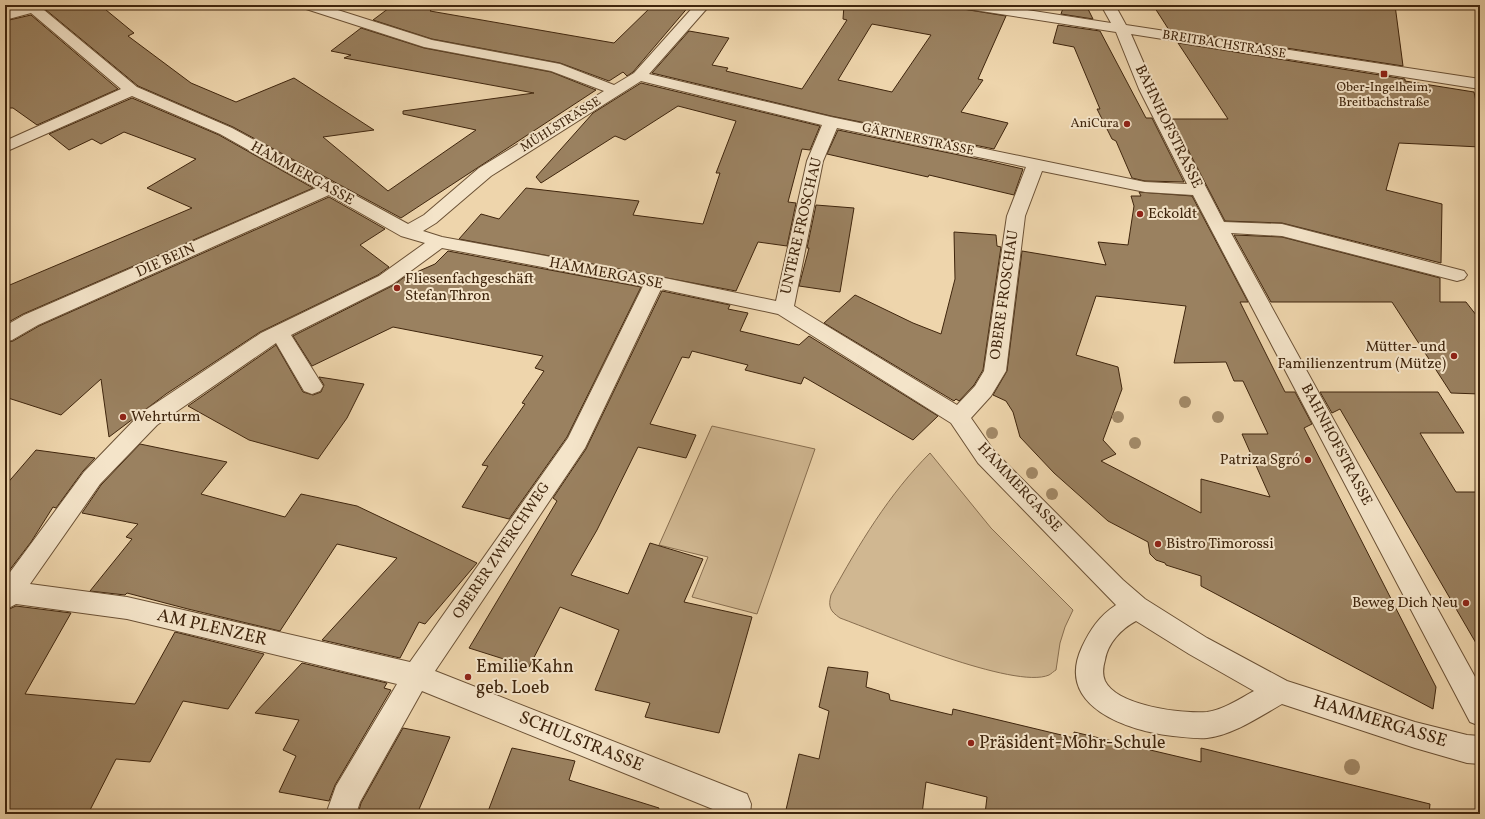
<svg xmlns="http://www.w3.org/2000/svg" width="1485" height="819" viewBox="0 0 1485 819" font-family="Vollkorn,serif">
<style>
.green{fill:#d0b791;stroke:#886e4f}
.building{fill:#9a8160;stroke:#3f250d;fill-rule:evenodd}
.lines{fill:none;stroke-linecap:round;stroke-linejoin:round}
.minor-casing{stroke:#6b5135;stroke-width:2}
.minor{fill:#f4e4c9;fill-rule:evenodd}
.tree{fill:#a28967}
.poi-dot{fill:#8f2418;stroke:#f4e4c9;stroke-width:1.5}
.labels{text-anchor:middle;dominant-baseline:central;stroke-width:4;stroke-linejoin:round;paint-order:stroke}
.far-street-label{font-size:13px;fill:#3f250d;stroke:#f4e4c9}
.far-poi-label{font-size:13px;fill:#3f250d;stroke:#f4e4c9}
.street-label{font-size:15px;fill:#3f250d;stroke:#f4e4c9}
.poi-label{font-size:15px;fill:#3f250d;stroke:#f4e4c9;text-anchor:start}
.near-street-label{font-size:18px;fill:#3f250d;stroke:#f4e4c9}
.near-poi-label{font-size:18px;fill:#3f250d;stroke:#f4e4c9;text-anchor:start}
</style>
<rect width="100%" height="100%" fill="#eed5ac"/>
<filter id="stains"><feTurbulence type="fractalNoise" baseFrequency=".005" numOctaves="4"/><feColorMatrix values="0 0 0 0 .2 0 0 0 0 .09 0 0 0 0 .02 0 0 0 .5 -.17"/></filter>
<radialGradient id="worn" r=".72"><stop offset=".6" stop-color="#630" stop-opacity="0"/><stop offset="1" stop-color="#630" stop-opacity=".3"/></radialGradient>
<path class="green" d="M712,426L815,449L757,614L692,597L708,557L659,545Z
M930,453L991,528L1073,610L1065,627L1060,643L1056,670C1054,671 1051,674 1049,675C1015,690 878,632 840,618C830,611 828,607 831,595C859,544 889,494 930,453Z"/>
<path class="building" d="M40,5H100L134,33L128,36L191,83L236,102L294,78L374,130L323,137L388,191L476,130L403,114V111L534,93L344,58L351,55L331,51L361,28L424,48L551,72L596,90L401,218L233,127L138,86Z
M393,5H437L430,11L614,43L653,5H690L633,72L627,76L623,72L609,81L560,63L432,39L373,20Z
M844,5H960L963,9L1006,16L978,79L983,80L961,112L1008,123L994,149L831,116L652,73L689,31L729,38L712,65L728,68L726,71L802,89L847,20L843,19ZM872,24L931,35L892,92L838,80Z
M1064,5H1086L1093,19L1061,14Z
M1153,5H1395L1403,66L1169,30Z
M31,15L118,89L37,125L13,108H5V21Z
M1058,25L1100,31L1146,118H1152L1184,182L1145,181L1132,178L1116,141L1112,139L1097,109H1100L1074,47L1053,43Z
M1178,43L1405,79V81L1474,92L1480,120V147L1399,143L1386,190L1442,204L1441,263L1282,223L1225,221L1172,119H1228Z
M641,83L820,126L810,150L802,149L788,202L796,203L787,246L758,242L736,291L459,239L481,214L499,219L526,188L639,201L633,215L703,224L720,173H716L736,121L678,106L625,140L615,136L541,183L536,177L593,113Z
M132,98L219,135L313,188L23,314L5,324V287L192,208L147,188L196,159L124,132L101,144L92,139L69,150L49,134Z
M838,130L988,161L1023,169L1014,195L929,175L928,177L827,154Z
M1139,192L1192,196L1248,302H1240L1285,392H1295L1312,424L1304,428L1436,687L1433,709L1201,586V576L1166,565L1165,563L1156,560L1150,554L1148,542L1108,521L1054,473L1020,437L1013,412L1006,401L993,395L1007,371L1022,251L1106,265L1098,242L1128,245L1134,206L1131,196H1141ZM1096,296L1186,306L1174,363L1226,362L1234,381H1243L1268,434H1242L1270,497L1201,479V513L1101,461L1116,454L1103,440L1122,389L1118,367L1076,355Z
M329,197L385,229L360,245L389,267L378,275L260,332L166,394L109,437L101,379L61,415L5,397V343L13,341L39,326Z
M816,205L854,208L840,292L799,286L809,248H807Z
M954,232L996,235L997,246L1001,247L983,370L974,385L959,401L956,399L954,401L824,323L855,295L913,323L941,334L955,279Z
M1234,235L1282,237L1440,278V302H1466L1480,320V394L1451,393L1392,302H1271Z
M448,251L641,287L567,437L509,519L462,507L488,466L482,465L525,404L522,403L544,371L535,368L543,356L393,327L312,366L293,336L394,285L403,278L435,264Z
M662,291L730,305L728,309L748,313L740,331L799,345L809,336L938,416L913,440L804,377L801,384L745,370L748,365L692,351L689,358L682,357L650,424L696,435L686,458L638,447L597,530L571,575L628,594L650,543L703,559L684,602L752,617L719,733L645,717L650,703L595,690L619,630L560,607L529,667L469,648L557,501L553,498L586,449Z
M276,345L303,392L313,395L321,392L324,385L319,377L364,384L347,418L318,459L249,440L188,406Z
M1320,392H1438L1464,433H1420L1456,492H1480V650L1340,409L1332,413Z
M140,444L227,462L201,494L285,517L301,494L357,506L477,563L425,624L419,622L400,658L322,640L397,558L337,544L280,631L188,609L127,593L125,595L90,591L132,539L126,537L138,524L82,513L101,485Z
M36,450L95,458L83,471L56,508L53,507L31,542L5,576V486Z
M16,606L71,613L25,694L135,704L175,632L264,654L228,709L183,701L150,762L116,759L88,814L5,811V611Z
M302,663L387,683L384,688L391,690L335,785L329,801L279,792L296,756L283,750L299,720L255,713Z
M828,667L868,672L866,687L889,694L890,700L952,715L953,709L1074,738V732L1201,762V748L1430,804L1429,814H985L987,797L926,782L922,814H785L799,754L819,759L829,711L819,707Z
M403,728L450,737L417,814H358L361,803Z
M512,748L575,761L569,780L659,808L658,814H487Z"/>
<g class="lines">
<g class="minor-casing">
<path id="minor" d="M23,5H38L137,87L232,128L408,224L424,215L479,168L604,91L551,71L424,47L303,8L301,5H322L432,40L560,64L614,85L634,73L695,5H710L649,74L831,117L1145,182L1187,184L1139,89L1116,32L968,9L963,8L961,5H995L1111,23L1101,5H1115L1126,25L1480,79V89L1131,34L1155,89L1224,222L1282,224L1464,271L1467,275L1464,279L1457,281L1282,236L1231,233L1480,686V726L1470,722L1193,195L1145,192L1042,171L1025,216L1006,371L991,396L971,418L994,451L1123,580L1145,599L1207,638L1287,681L1415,722L1467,735L1480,736V764L1467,763L1415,748L1282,704C1259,717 1233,735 1207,738C1196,739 1184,737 1173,736C1129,731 1054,707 1082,647C1090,630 1099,616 1116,605L978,463L951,423L778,314L661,289L585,448L435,671L747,794L751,804L750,814H720V812L422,691L360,802L356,814H326L336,786L397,684L127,619L16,604L5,610V579L84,472L141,413L261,333L379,276L425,243L401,236L329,195L38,325L12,340L5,342V326L24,315L316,188L220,134L132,96L5,152V141L121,89L31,13L5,20V12ZM641,81L822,125L807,161L776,301L655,276L442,237L423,231L436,223L491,176ZM837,128L1026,167L1007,216L984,371L975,386L957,405L794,306L823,161ZM442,248L643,286L568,438L410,662L127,597L30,584L100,484L157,425L276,343L304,391L312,394L320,391L323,386L291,335L393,284ZM1136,621L1189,654L1254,691C1239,699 1223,710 1207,712C1182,714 1117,706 1105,681C1102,674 1103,667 1105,660C1108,643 1121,629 1136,621Z"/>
</g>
<use href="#minor" class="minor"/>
</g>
<g class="tree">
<circle cx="1185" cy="402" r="6"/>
<circle cx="1118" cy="417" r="6"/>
<circle cx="1218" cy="417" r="6"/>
<circle cx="992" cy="433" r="6"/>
<circle cx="1135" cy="443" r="6"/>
<circle cx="1032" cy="473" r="6"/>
<circle cx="1052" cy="494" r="6"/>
<circle cx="1352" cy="767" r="8"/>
</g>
<g class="poi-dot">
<rect x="1380" y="70" width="8" height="8" rx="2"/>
<circle cx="1127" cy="124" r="4"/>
<circle cx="1140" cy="214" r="4"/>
<circle cx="397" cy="288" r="4"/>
<circle cx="1454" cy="356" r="4"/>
<circle cx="123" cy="417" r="4"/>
<circle cx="1308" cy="460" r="4"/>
<circle cx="1158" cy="544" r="4"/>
<circle cx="1466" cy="603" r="4"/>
<circle cx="468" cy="677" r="4"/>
<circle cx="971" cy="743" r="4"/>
</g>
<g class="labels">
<g class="far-street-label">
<text transform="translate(1224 45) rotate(9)">BREITBACHSTRASSE</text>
<text transform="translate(561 125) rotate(-32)">MÜHLSTRASSE</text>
<text transform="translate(918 140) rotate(12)">GÄRTNERSTRASSE</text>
</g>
<g class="far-poi-label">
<text x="1384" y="88">Ober-Ingelheim,<tspan x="1384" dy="15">Breitbachstraße</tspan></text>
<text x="1119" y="124" text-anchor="end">AniCura</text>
</g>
<g class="street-label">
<text transform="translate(1168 127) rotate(64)">BAHNHOFSTRASSE</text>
<text transform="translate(302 174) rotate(29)">HAMMERGASSE</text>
<text transform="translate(802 226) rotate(-77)">UNTERE FROSCHAU</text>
<text transform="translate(166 261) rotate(-24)">DIE BEIN</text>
<text transform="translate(606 274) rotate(11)">HAMMERGASSE</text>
<text transform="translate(1005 295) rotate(-82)">OBERE FROSCHAU</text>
<text transform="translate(1336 445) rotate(62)">BAHNHOFSTRASSE</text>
<text transform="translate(1019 488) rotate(47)">HAMMERGASSE</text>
<text transform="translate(502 551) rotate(-56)">OBERER ZWERCHWEG</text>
</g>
<g class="poi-label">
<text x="1148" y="214">Eckoldt</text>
<text x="405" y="279">Fliesenfachgeschäft<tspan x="405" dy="17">Stefan Thron</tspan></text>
<text x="1446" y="347" text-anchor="end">Mütter- und<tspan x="1446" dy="17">Familienzentrum (Mütze)</tspan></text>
<text x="131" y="417">Wehrturm</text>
<text x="1300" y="460" text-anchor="end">Patriza Sgró</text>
<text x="1166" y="544">Bistro Timorossi</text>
<text x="1458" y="603" text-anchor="end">Beweg Dich Neu</text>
</g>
<g class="near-street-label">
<text transform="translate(212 628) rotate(13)">AM PLENZER</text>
<text transform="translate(1380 722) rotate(17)">HAMMERGASSE</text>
<text transform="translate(581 742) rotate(22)">SCHULSTRASSE</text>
</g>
<g class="near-poi-label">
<text x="476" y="667">Emilie Kahn<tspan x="476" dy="21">geb. Loeb</tspan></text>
<text x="979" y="743">Präsident-Mohr-Schule</text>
</g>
</g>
<rect width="1485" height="819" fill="none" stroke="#eed5ac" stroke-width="20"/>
<rect x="6" y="6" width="1473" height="807" fill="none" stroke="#3f250d" stroke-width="2"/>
<rect x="10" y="10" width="1465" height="799" fill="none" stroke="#3f250d"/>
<rect width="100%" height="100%" filter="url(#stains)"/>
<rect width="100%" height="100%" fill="url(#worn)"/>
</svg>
